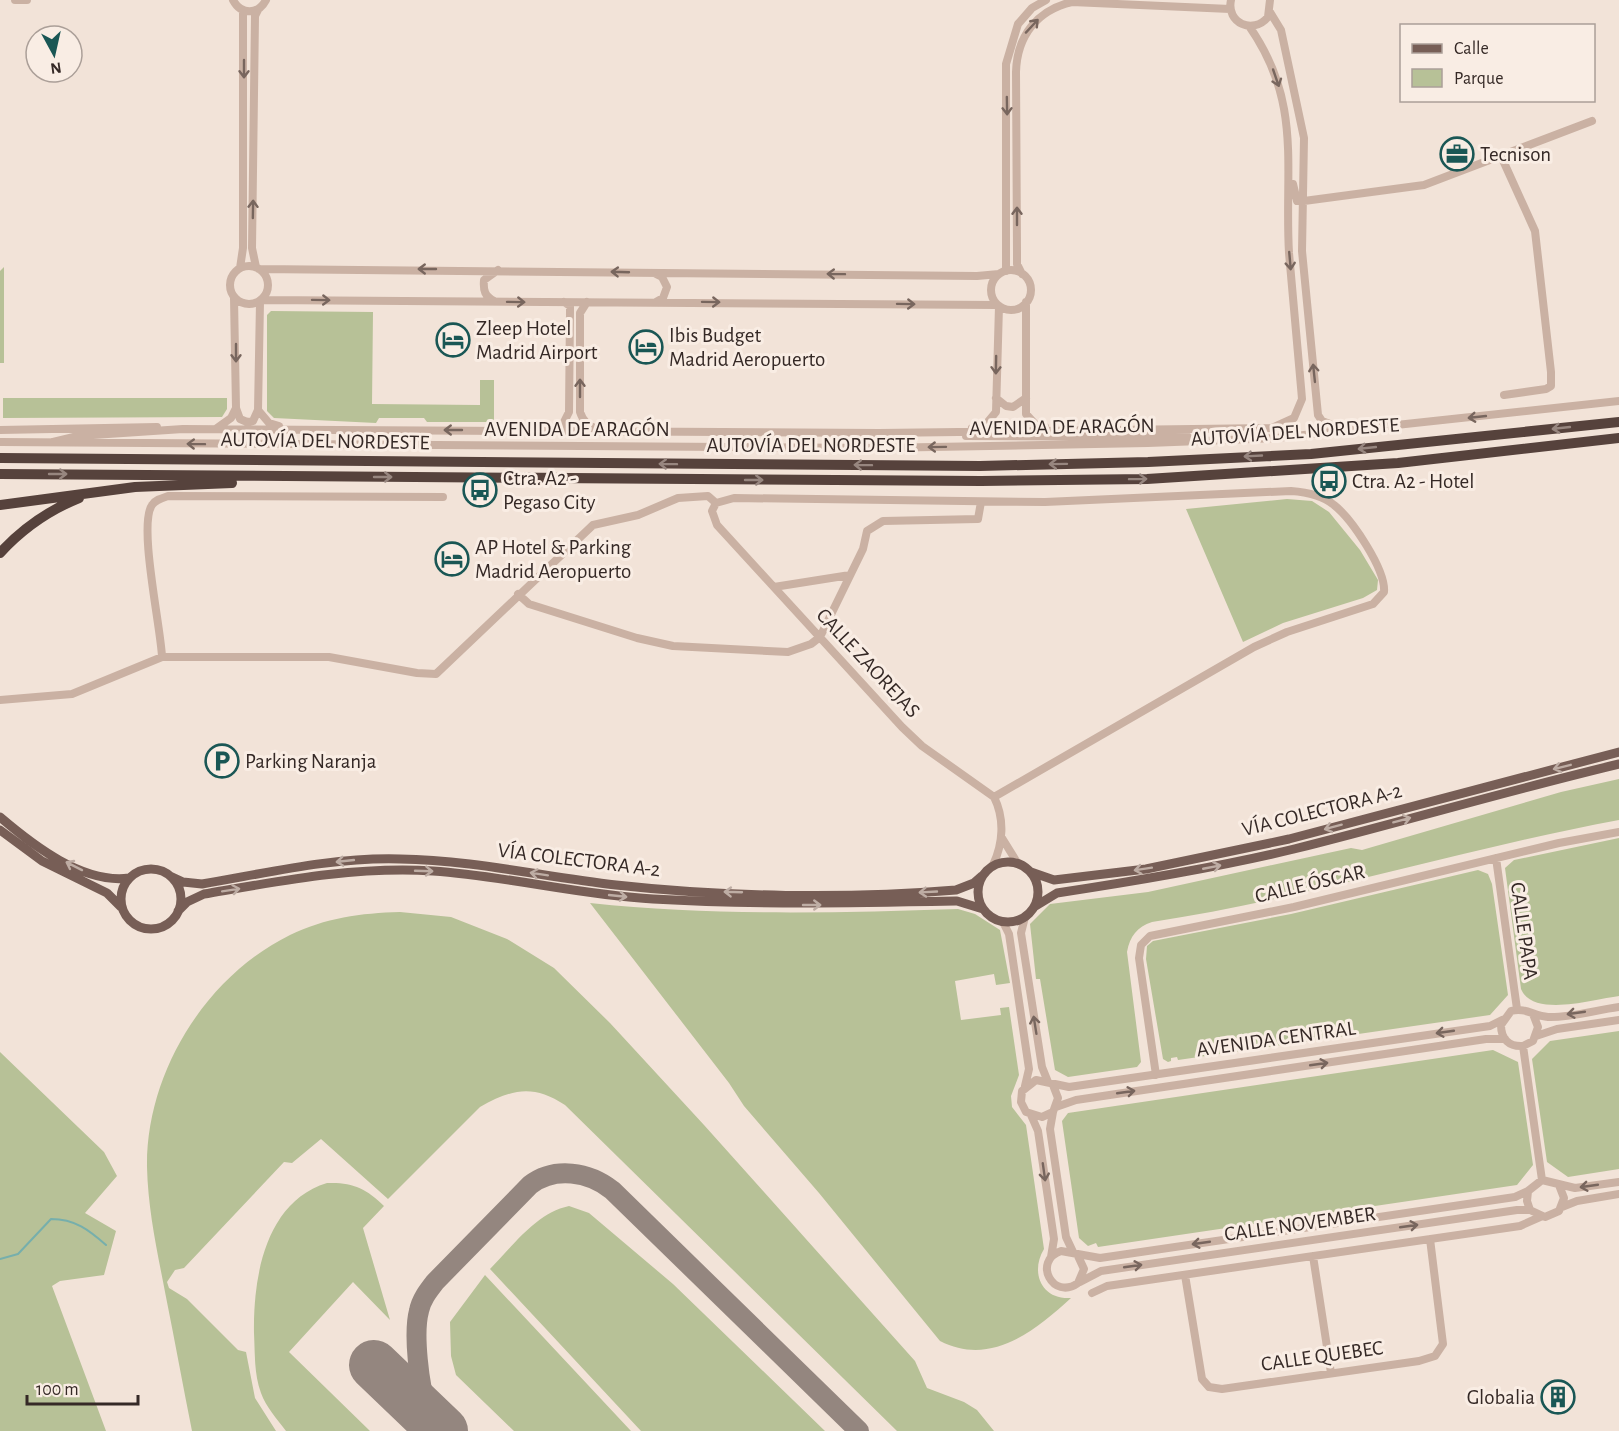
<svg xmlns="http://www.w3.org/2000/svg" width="1619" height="1431" viewBox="0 0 1619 1431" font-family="'Alegreya Sans',sans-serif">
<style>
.green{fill:#b7c197}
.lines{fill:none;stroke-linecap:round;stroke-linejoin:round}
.stream{stroke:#76afac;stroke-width:2}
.taxiway{stroke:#94867f;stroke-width:20}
.runway{stroke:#94867f;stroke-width:50}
.minor{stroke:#cab1a3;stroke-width:8}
.major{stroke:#775e56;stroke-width:9}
.highway{stroke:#56423c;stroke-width:10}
.oneway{stroke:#78665e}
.oneway2{stroke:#97867f}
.oneway3{stroke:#beada4}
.labels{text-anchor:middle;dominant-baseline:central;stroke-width:6;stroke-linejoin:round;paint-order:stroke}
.poi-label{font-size:21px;fill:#352926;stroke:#f9ede4;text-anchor:start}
.street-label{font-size:21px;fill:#352926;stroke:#f9ede4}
</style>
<rect width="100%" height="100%" fill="#f2e3d8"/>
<path class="green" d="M4,267V363H0V271Z
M271,311L373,312L372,404L480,405V380H494V422H427L424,418H379L376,423L274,418L267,411V315Z
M3,398H227V409L222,417L3,418Z
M1287,499L1312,501L1329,512L1360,550L1378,580L1377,590L1363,598L1283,623L1243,642L1186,509Z
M1619,779V820C1463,849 1310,898 1152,922C1137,927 1130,936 1127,952L1141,1062L1137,1067L1068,1077L1055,1070L1040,979H1036L1030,924L1050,904L1148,892L1351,848L1362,850L1561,792Z
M1619,838V996C1595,999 1533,1018 1521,989L1505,868L1514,860Z
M1478,870L1488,874L1492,884L1508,995L1490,1015L1178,1060L1177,1057L1171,1058V1061L1168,1062L1163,1059L1146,959L1147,946L1153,941L1291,914Z
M590,903C713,916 835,913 958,909L975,914L1000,930L1010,983L996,985L994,974L955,981L961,1020L1001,1015L1000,1008L1009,1007L1019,1075L1011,1096L1012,1107L1026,1125L1044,1249C1030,1272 1041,1300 1071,1298C1035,1331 991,1367 940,1341L819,1193L744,1106L729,1083Z
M400,912L451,917L507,939L554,968L610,1023L704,1125L915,1361L927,1388L964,1402L977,1410L994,1431H897L565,1105C533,1084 512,1089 480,1107L388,1199L321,1139L292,1163L284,1162L184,1268L175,1270L167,1282L169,1288L187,1299L238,1350L246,1352L255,1398L276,1431H192C183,1386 175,1342 166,1297C158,1255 148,1211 147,1167C146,1073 205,977 290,935C325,918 361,913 400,912Z
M1619,1031V1169L1568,1177L1547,1162L1532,1059L1550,1041Z
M1493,1050L1518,1062L1533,1165L1517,1185L1098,1247L1096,1243L1088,1246L1079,1238L1062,1121L1068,1113Z
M0,1052L104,1152L117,1176L85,1213L116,1231L104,1275L60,1281L52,1286L106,1431H0Z
M327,1183C352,1182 366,1188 384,1206L363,1228L390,1320L353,1282L289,1352L370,1431H286C277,1419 266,1407 261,1393C254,1374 255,1353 254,1333C253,1278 265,1202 327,1183Z
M569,1206L589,1213L673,1284L825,1431H641L490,1269C513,1246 536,1213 569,1206Z
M485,1275L631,1431H514L456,1375L451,1356L450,1322Z"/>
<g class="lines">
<path class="stream" d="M0,1259L18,1254L51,1219C75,1219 89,1230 106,1245"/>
<path class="taxiway" d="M443,1431C437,1424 430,1417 427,1408C419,1386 413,1333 419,1311C421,1300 428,1291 435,1282L530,1185C555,1166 589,1172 612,1190L859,1431"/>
<path class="runway" d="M374,1365L443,1431"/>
<path class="minor" d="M15,0H27
M233,0C241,15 258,15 266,0
M1231,0C1226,23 1253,35 1268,17L1270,0
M1270,12L1281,30L1304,138L1302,251L1318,415L1322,421L1330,424
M1501,156L1535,231L1551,372V386L1546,389L1504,395
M1293,184L1297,201H1304L1424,185L1592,121
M230 285a19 19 0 1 1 38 0a19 19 0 1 1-38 0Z
M256,267L252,248L255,16L258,10
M240,268L243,248V10
M259,269L977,276L999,274
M991 290a20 20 0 1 1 40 0a20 20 0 1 1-40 0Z
M1006,271V64L1018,24L1032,8L1046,0
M656,274L662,277L667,287L663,298L656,302
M1022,274L1017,264V253L1016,72C1017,36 1037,10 1072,2L1230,9
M234,298L236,408L240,419L247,422L253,421L258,410L260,302
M262,300L997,305
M494,301C485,296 483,291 484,280L498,270
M587,302L580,313V412C583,421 588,427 598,429
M1026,302V414L1036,425L1045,427
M996,398L1006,406L1013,407L1026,398
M258,410L269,423L279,426
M217,428L231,418L236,408
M972,428L986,424L996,412L999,306
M0,430L157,427
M555,430L562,426L569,412L570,312V306L564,302
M966,436L1188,437
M0,442L876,448L1148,443L1276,438L1619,401
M53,442L78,436L183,429L879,433L1272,428L1294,418L1302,399C1298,350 1293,301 1289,253C1284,168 1303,103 1249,26
M716,503L734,498L1045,502L1291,491C1306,492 1322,495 1334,505C1352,519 1386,570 1384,592L1373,604L1287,632L1254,647L994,797
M716,503L712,511L717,525L902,727L922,746L994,797C1005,819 1003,844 993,865
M774,587L850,575
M518,594L529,604L637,638L673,646L788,652L811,644L820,637L863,549L867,531L883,521L978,519L981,502
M162,657C161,628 138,525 152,505C155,500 162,498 168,496L443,497
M0,700L72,694L162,657H329L417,673L436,674L593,525L638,515L678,498L708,496L716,503
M1002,838L1018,864
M1496,858L1517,1009
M1025,917L1021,933L1042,1067L1048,1082
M1003,922L1009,934L1029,1069L1025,1086
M1533,1014L1538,1027L1533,1041L1523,1046C1509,1047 1501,1039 1501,1025L1511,1011C1525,1007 1534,1016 1548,1017C1570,1018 1596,1010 1619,1007
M1536,1036L1557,1029L1619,1020
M1523,1046L1542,1180
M1156,1075L1139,958L1141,945L1150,936L1294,907L1559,843L1619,832
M1053,1085L1058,1098L1053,1112L1042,1117L1026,1112L1021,1102L1022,1091L1036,1080L1069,1087L1490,1026L1502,1020
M1056,1107L1076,1100L1486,1039H1505
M1053,1112L1050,1129L1066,1237L1073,1252
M1031,1115L1038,1131L1054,1239L1051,1257
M1559,1185L1564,1198L1559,1211L1545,1217L1530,1210L1527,1201L1528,1191L1542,1180L1575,1188L1619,1182
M1562,1207L1577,1201L1619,1194
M1078,1256L1084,1269L1078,1283C1053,1301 1032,1261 1061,1251L1100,1258L1515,1197L1528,1191
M1313,1256L1331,1373
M1185,1275L1202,1379L1209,1387L1222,1389L1419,1361L1435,1356L1443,1344L1430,1239
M1080,1282L1101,1271L1517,1210H1530
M1092,1293L1107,1286L1520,1226L1540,1217"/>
<path class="major" d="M0,817C34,846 83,884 129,878
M0,830L42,861L107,893L121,907
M978 892a30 30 0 1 1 60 0a30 30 0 1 1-60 0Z
M121 899a30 30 0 1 1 60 0a30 30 0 1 1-60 0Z
M1031,872L1054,880L1146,869L1289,839L1619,752
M170,876L183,882L202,884C267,873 333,857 400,859C473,860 544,877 616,885C724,897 847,899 956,890L974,883L982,876
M1034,907L1057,893C1136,881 1216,868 1294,849C1402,822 1510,790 1619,764
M178,911L187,902L204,894C280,881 356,866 433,871C507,876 579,895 653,899C755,905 855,903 957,901L983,909"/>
<path class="highway" d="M0,458L980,466L1148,462L1311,454L1619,422
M0,474L981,481L1147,479L1398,463L1619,438
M0,505L135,487L232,483
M0,553C23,528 47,511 79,498"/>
</g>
<defs><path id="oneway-shaft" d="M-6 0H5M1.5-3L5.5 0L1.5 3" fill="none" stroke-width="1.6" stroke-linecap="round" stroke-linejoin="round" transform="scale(1.5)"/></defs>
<g class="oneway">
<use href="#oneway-shaft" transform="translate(1032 26) rotate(-47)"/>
<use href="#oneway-shaft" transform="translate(244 69) rotate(90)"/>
<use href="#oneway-shaft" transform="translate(1276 78) rotate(71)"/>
<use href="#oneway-shaft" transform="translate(1007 106) rotate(89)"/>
<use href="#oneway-shaft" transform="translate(253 209) rotate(-89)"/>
<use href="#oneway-shaft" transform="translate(1017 216) rotate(-90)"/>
<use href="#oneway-shaft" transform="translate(1290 261) rotate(85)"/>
<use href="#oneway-shaft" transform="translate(427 269) rotate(-180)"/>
<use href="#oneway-shaft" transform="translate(620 272) rotate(-178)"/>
<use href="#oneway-shaft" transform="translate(836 274) rotate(-179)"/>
<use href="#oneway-shaft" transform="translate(321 300) rotate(1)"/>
<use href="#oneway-shaft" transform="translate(516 302) rotate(1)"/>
<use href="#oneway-shaft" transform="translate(711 302) rotate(1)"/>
<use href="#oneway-shaft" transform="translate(906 304) rotate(1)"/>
<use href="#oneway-shaft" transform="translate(236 353) rotate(90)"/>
<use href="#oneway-shaft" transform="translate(996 365) rotate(91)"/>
<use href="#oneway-shaft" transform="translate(1314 373) rotate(-96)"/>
<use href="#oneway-shaft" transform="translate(580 388) rotate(-90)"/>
<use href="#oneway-shaft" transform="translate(1477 417) rotate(174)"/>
<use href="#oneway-shaft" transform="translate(453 430) rotate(-180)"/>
<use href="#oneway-shaft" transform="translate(196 444) rotate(-179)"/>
<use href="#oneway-shaft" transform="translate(937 447) rotate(179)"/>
<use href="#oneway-shaft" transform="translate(1576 1013) rotate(172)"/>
<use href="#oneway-shaft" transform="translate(1035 1025) rotate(-99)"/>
<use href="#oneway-shaft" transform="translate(1445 1032) rotate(172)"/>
<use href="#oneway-shaft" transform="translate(1319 1064) rotate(-8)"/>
<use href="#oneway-shaft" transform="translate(1126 1092) rotate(-8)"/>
<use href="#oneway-shaft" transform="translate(1044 1172) rotate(82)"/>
<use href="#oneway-shaft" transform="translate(1589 1186) rotate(172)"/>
<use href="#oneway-shaft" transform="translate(1409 1226) rotate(-8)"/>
<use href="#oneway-shaft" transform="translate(1201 1243) rotate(172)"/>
<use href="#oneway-shaft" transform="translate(1133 1266) rotate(-8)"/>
</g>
<g class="oneway2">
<use href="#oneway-shaft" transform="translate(1561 428) rotate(174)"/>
<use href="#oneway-shaft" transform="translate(1367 448) rotate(174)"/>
<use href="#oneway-shaft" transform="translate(1253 456) rotate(177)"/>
<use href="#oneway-shaft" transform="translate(668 464) rotate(-179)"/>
<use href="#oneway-shaft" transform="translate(1058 464) rotate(179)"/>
<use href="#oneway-shaft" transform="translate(863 465) rotate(-179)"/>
<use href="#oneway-shaft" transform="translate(58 474)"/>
<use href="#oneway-shaft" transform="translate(383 477)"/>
<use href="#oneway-shaft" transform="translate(1138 479) rotate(-1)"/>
<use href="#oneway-shaft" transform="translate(754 480)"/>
</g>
<g class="oneway3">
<use href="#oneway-shaft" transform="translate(1562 767) rotate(166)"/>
<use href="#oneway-shaft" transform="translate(1402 820) rotate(-15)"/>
<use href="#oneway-shaft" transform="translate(1333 827) rotate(165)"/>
<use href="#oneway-shaft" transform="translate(345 861) rotate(174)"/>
<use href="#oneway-shaft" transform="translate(74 866) rotate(-153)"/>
<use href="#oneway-shaft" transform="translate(1212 867) rotate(-11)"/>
<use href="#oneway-shaft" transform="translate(1143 869) rotate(171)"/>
<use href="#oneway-shaft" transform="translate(424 871) rotate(2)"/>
<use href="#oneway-shaft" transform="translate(539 874) rotate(-171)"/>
<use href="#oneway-shaft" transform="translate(231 890) rotate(-9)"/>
<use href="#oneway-shaft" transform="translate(733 892) rotate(-178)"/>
<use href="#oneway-shaft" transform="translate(928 892) rotate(177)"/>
<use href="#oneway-shaft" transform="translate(618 896) rotate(6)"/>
<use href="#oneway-shaft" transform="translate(812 905)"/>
</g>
<defs>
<g id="office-ring" transform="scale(1.725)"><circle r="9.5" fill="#f9ede4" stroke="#1a5755" stroke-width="1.5"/><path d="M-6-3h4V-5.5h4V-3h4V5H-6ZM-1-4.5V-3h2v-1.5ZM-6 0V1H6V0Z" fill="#1a5755"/></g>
<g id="hotel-ring" transform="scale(1.725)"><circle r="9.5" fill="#f9ede4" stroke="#1a5755" stroke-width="1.5"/><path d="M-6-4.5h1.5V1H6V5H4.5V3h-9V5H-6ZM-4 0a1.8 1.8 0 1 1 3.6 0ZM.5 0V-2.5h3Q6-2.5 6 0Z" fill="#1a5755"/></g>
<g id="bus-ring" transform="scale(1.725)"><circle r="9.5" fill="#f9ede4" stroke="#1a5755" stroke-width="1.5"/><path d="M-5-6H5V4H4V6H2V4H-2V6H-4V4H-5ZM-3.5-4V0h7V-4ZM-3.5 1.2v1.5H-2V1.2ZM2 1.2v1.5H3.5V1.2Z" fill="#1a5755"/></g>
<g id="parking-ring" transform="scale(1.725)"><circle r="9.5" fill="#f9ede4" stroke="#1a5755" stroke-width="1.5"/><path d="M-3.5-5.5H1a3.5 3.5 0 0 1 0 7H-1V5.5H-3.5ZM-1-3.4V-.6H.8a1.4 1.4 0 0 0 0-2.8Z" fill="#1a5755"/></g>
<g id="building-ring" transform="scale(1.725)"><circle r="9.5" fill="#f9ede4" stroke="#1a5755" stroke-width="1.5"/><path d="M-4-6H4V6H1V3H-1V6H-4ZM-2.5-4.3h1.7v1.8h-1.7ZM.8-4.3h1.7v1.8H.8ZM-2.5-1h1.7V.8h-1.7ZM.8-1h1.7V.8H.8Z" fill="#1a5755"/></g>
</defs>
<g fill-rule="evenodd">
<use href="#office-ring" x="1457" y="154"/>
<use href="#hotel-ring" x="453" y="340"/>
<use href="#hotel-ring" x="646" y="347"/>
<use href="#bus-ring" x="1329" y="481"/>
<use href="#bus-ring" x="480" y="490"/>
<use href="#hotel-ring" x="452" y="559"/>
<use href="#parking-ring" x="222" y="761"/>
<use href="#building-ring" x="1558" y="1397"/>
</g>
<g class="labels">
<g class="poi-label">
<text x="1480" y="154">Tecnison</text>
<text x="476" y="328">Zleep Hotel<tspan x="476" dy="24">Madrid Airport</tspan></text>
<text x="669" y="335">Ibis Budget<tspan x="669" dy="24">Madrid Aeropuerto</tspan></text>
<text x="503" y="478">Ctra. A2 -<tspan x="503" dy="24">Pegaso City</tspan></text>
<text x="1352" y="481">Ctra. A2 - Hotel</text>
<text x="475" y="547">AP Hotel &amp; Parking<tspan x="475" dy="24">Madrid Aeropuerto</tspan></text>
<text x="245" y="761">Parking Naranja</text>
<text x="1535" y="1397" text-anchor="end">Globalia</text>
</g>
<g class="street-label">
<text transform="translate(1062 427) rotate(-1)">AVENIDA DE ARAGÓN</text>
<text x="577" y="429">AVENIDA DE ARAGÓN</text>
<text transform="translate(1295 432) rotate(-4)">AUTOVÍA DEL NORDESTE</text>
<text transform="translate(325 441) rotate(1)">AUTOVÍA DEL NORDESTE</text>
<text x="811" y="445">AUTOVÍA DEL NORDESTE</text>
<text transform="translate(868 663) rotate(47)">CALLE ZAOREJAS</text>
<text transform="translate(1322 810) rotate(-14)">VÍA COLECTORA A-2</text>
<text transform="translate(579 860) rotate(7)">VÍA COLECTORA A-2</text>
<text transform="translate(1310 884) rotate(-13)">CALLE ÓSCAR</text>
<text transform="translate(1524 931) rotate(82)">CALLE PAPA</text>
<text transform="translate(1276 1039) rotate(-8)">AVENIDA CENTRAL</text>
<text transform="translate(1300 1224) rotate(-8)">CALLE NOVEMBER</text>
<text transform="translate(1322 1356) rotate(-8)">CALLE QUEBEC</text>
</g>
</g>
<rect x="1400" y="24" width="195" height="78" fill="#f9ede4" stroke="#ab9f98" stroke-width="1.5"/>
<rect x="1412" y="44" width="30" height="9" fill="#775e56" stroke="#ab9f98" stroke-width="1.5"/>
<text x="1454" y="54" font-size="18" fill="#352926">Calle</text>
<rect x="1412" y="69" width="30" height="18" fill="#b7c197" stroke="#ab9f98" stroke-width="1.5"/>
<text x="1454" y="84" font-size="18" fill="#352926">Parque</text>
<g transform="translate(54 54) rotate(172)"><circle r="28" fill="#f9ede4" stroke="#ab9f98" stroke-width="1.5"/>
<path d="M0-4.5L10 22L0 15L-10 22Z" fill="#1a5755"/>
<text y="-9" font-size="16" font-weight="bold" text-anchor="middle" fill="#352926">N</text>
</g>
<path d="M27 1395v9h111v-9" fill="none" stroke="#352926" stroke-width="3"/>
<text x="36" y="1395" font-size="18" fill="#352926" stroke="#f9ede4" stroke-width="4.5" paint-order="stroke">100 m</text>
</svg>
